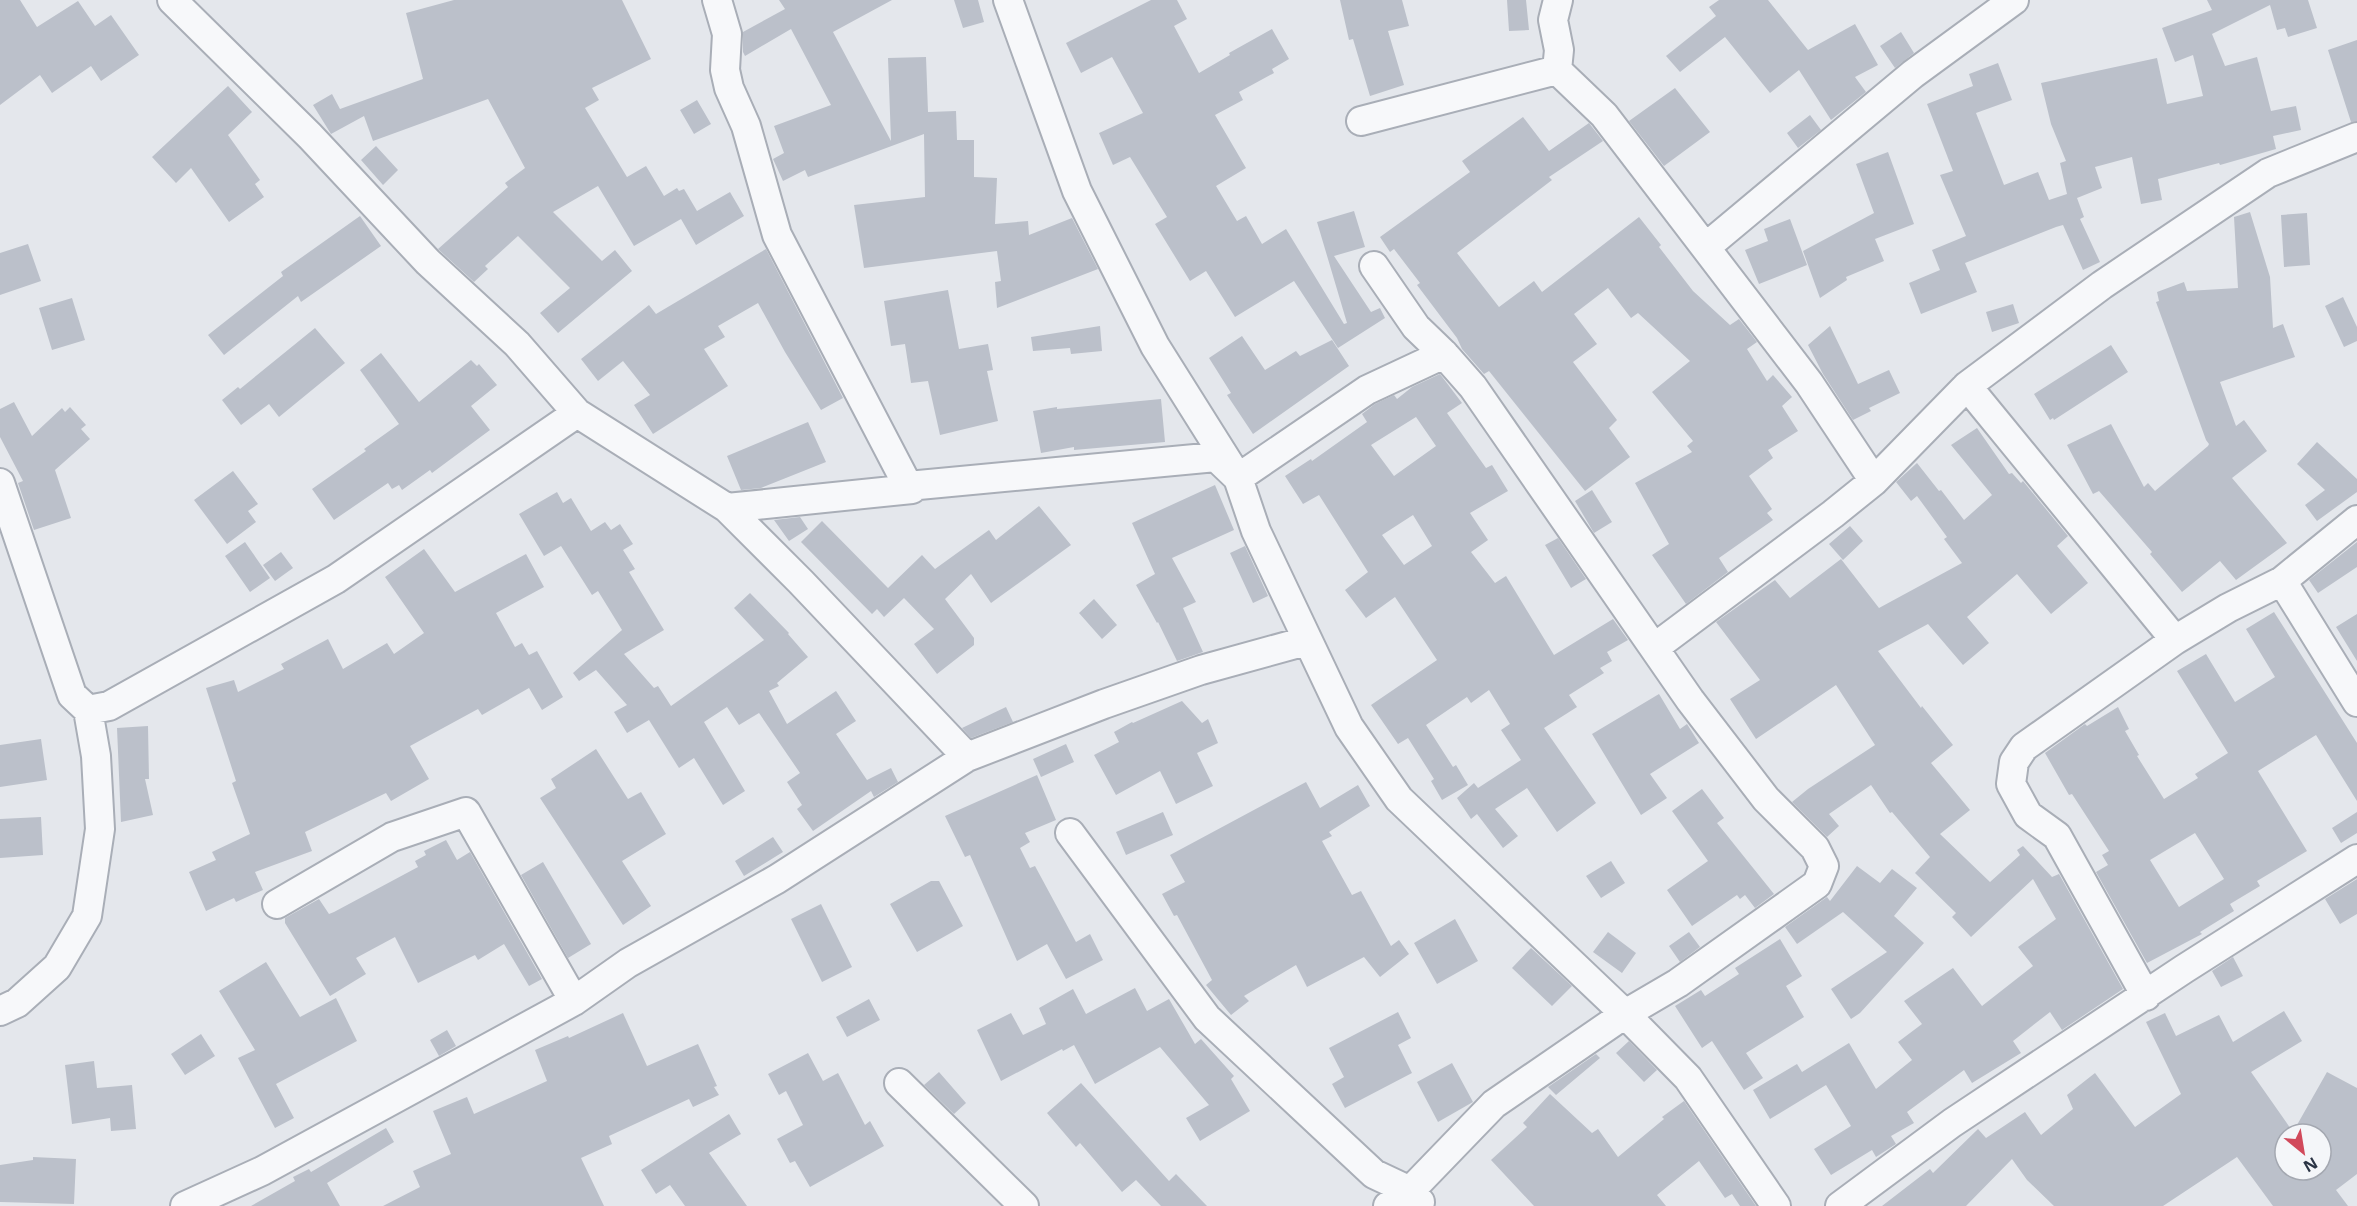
<svg xmlns="http://www.w3.org/2000/svg" width="2357" height="1206" viewBox="0 0 2357 1206" font-family="'Open Sans',sans-serif">
<style>
.building{fill:#bbc0ca;fill-rule:evenodd}
.lines{fill:none;stroke-linecap:round;stroke-linejoin:round}
.minor-casing{stroke:#a9aeb7;stroke-width:32}
.minor{stroke:#f7f8fa;stroke-width:28}
</style>
<rect width="100%" height="100%" fill="#e4e7ec"/>
<path class="building" d="M0,0H20L37,27L78,1L95,26L111,15L139,55L101,81L91,66L52,93L40,75L0,105Z
M454,0H622L651,59L592,88L599,100L585,108L627,177L646,166L664,196L677,188L679,191L684,189L697,211L730,192L744,216L696,245L681,219L634,246L598,186L553,212L602,261L615,250L632,271L558,333L540,313L570,288L518,236L485,266L488,269L474,282L438,249L508,187L505,183L525,168L488,99L373,141L364,116L331,134L313,105L332,94L340,109L423,79L406,13Z
M779,0H892L833,32L891,141L888,58L926,57L928,112L956,111L957,140H974V177L997,178L995,224L1028,221L1029,235L1072,218L1098,269L997,308L995,282L1001,281L997,251L864,268L854,205L925,197L924,134L808,177L805,170L783,181L773,159L784,153L774,126L831,105L791,29L745,56L743,52V32L785,9Z
M954,0H978L984,22L963,28Z
M1151,0H1177L1187,19L1174,26L1199,73L1230,55L1229,53L1272,29L1289,59L1272,69L1274,73L1239,92L1243,100L1215,115L1246,168L1216,186L1237,221L1246,216L1262,244L1286,229L1344,324L1347,323L1317,222L1354,211L1365,247L1334,256L1371,312L1380,308L1385,318L1338,348L1294,281L1235,317L1206,271L1190,281L1155,224L1167,217L1130,157L1113,165L1099,133L1143,113L1112,57L1081,73L1066,43Z
M1340,0H1402L1409,26L1388,31L1404,85L1370,96L1353,39L1349,40Z
M1507,0H1526L1529,30L1509,31Z
M1719,0H1768L1808,50L1855,24L1878,65L1855,77L1866,92L1831,120L1799,70L1770,93L1725,37L1680,72L1666,56L1716,16L1709,7Z
M2207,0H2308L2317,28L2288,37L2285,28L2277,30L2270,5L2212,34L2225,66L2257,57L2271,111L2296,106L2301,130L2273,136L2276,149L2220,165L2219,163L2158,179L2162,200L2141,204L2132,157L2095,167L2102,188L2077,198L2084,217L2080,219L2100,262L2083,270L2063,225L2056,227L1965,263L1977,292L1921,314L1909,283L1940,270L1932,250L1966,236L1940,175L1953,171L1927,104L1973,86L1969,74L1998,63L2012,100L1976,113L2004,185L2038,172L2049,200L2067,194L2060,163L2066,161L2051,124L2041,83L2157,58L2167,104L2203,96L2193,55L2175,62L2162,28L2212,10Z
M1901,32L1914,53L1895,68L1880,46Z
M2357,40V121L2351,122L2328,50Z
M228,86L252,112L228,135L260,180L255,184L264,197L229,222L191,168L176,183L152,157Z
M1675,88L1710,132L1664,166L1629,121Z
M697,100L711,124L694,134L680,110Z
M1810,115L1821,130L1798,148L1787,133Z
M1523,117L1549,151L1589,123L1603,141L1549,177L1552,180L1457,253L1499,307L1534,281L1542,292L1639,217L1661,245L1659,247L1693,291L1730,325L1739,319L1757,342L1747,349L1767,381L1773,375L1792,397L1782,406L1798,431L1768,450L1773,458L1749,476L1772,509L1767,513L1773,520L1719,558L1728,572L1686,604L1652,555L1669,544L1635,483L1692,452L1687,446L1693,441L1652,392L1690,361L1638,313L1631,318L1608,288L1574,314L1597,344L1573,362L1617,420L1609,428L1630,457L1585,491L1489,371L1484,374L1462,349L1457,338L1417,285L1420,283L1394,249L1390,252L1380,237L1470,172L1462,161Z
M376,146L398,170L383,185L361,160Z
M1888,152L1914,224L1875,239L1884,261L1846,277L1847,280L1820,298L1803,251L1874,213L1856,164Z
M2250,212L2270,277L2273,328L2283,324L2295,357L2220,382L2236,426L2244,420L2267,451L2232,478L2287,543L2236,580L2220,561L2182,592L2150,554L2152,552L2099,491L2093,494L2067,445L2111,424L2144,487L2148,483L2155,491L2208,446L2209,444L2206,440L2156,302L2159,301L2157,292L2184,282L2187,291L2238,288L2234,217Z
M2307,213L2310,265L2284,267L2281,215Z
M360,216L381,246L301,302L298,296L224,355L208,335L283,276L281,272Z
M1790,219L1807,265L1759,284L1745,250L1768,241L1764,229Z
M28,244L41,281L0,295V253Z
M766,249L843,398L821,410L785,352L758,303L718,326L725,337L704,349L728,386L653,434L634,405L650,395L623,361L598,381L581,359L649,305L656,314Z
M948,290L959,349L988,344L993,370L987,371L998,421L940,435L928,381L911,383L905,344L891,346L884,301Z
M2343,297L2357,327V341L2344,347L2325,306Z
M72,298L85,340L52,350L39,308Z
M2013,304L2019,323L1992,332L1986,312Z
M1100,326L1102,351L1071,354L1070,348L1033,351L1031,337Z
M1830,326L1858,384L1889,370L1900,393L1869,408L1871,411L1853,420L1823,374L1808,345Z
M315,328L345,363L279,417L269,404L241,425L222,400L238,387L240,389Z
M1242,336L1265,370L1296,351L1300,356L1332,340L1349,366L1253,434L1227,395L1231,393L1209,358Z
M2111,345L2128,372L2054,420L2053,418L2050,420L2034,394Z
M381,353L419,402L471,360L477,366L479,364L497,385L471,406L490,430L432,473L430,470L402,490L399,485L392,489L388,483L334,520L312,489L366,451L364,449L399,424L360,370Z
M1440,374L1462,403L1447,413L1486,468L1492,465L1508,491L1470,513L1488,540L1471,552L1495,583L1506,576L1554,655L1613,619L1628,640L1607,652L1612,661L1600,668L1604,673L1569,695L1577,707L1544,728L1596,803L1557,832L1527,788L1495,809L1518,836L1503,848L1477,814L1471,819L1457,798L1474,783L1478,788L1521,760L1501,730L1510,724L1489,690L1471,703L1467,697L1426,725L1453,767L1456,765L1468,785L1442,800L1431,781L1434,779L1408,738L1398,744L1371,705L1437,660L1395,597L1366,618L1345,590L1368,572L1319,495L1303,504L1285,476L1311,459L1312,461L1367,422L1362,414L1375,404L1394,395L1397,399L1412,387ZM1416,417L1436,446L1394,476L1371,445ZM1413,515L1432,546L1404,565L1382,535Z
M1161,399L1165,442L1074,450V447L1041,453L1033,411L1057,407V409Z
M14,402L32,436L62,408L65,412L70,407L86,425L81,429L90,439L55,470L71,518L34,530L18,483L23,481L0,437V409Z
M808,422L826,462L761,488L741,490L727,456Z
M1977,428L2009,474L2012,473L2021,483L2023,481L2068,536L2057,546L2088,583L2051,614L2017,574L1967,617L1989,643L1963,665L1928,624L1878,651L1921,708L1922,706L1953,745L1931,763L1970,810L1940,834L1990,882L2020,855L2017,850L2023,846L2052,877L2059,874L2123,989L2062,1030L2050,1012L2013,1041L2021,1053L1972,1083L1964,1070L1907,1112L1914,1123L1891,1136L1896,1144L1876,1157L1872,1150L1831,1175L1814,1149L1851,1126L1826,1085L1770,1119L1753,1090L1797,1064L1802,1072L1849,1043L1876,1089L1912,1060L1898,1042L1922,1024L1904,1001L1953,968L1982,1006L2033,966L2018,947L2056,919L2033,879L1971,937L1952,917L1956,913L1915,873L1930,857L1892,812L1890,813L1871,785L1829,814L1839,826L1827,837L1792,802L1808,789L1875,745L1836,685L1756,739L1730,699L1760,680L1716,622L1775,580L1790,598L1841,559L1879,608L1962,563L1944,539L1947,537L1917,496L1911,501L1896,482L1917,463L1939,491L1941,490L1964,520L1992,495L1951,445Z
M2317,442L2357,479V492L2317,521L2305,505L2325,490L2297,464Z
M233,471L258,504L248,511L256,522L227,544L194,500Z
M1215,485L1234,530L1172,558L1196,602L1183,608L1203,652L1177,661L1158,622L1157,623L1136,585L1155,574L1132,523Z
M1592,490L1612,522L1594,533L1575,501Z
M557,492L563,503L571,498L591,531L605,522L611,530L620,524L633,544L623,550L635,569L629,572L664,630L624,654L654,688L658,686L671,706L764,640L734,608L750,593L789,633L788,634L808,657L777,683L779,686L769,691L787,724L836,691L856,721L836,734L867,780L891,768L898,782L874,797L871,791L813,831L797,809L802,805L787,782L800,773L759,713L739,725L727,707L704,722L745,791L723,805L694,758L679,768L649,720L627,733L614,712L627,705L596,670L579,681L573,673L622,630L598,591L592,595L561,546L544,556L519,514Z
M1039,506L1071,545L991,603L971,574L945,599L974,638V645L937,674L914,644L934,629L904,598L884,617L877,609L872,614L801,542L822,521L888,588L922,555L935,569L989,530L996,540Z
M800,517L808,529L789,541L774,520Z
M1850,526L1863,541L1843,560L1829,544Z
M1558,538L1586,579L1571,588L1545,545Z
M245,542L270,578L250,592L225,556Z
M2357,542V567L2318,593L2309,580Z
M1245,546L1268,596L1253,603L1230,553Z
M424,549L455,592L526,554L544,587L496,613L515,647L522,643L529,655L537,651L563,697L542,710L529,688L482,715L478,709L410,746L429,779L391,801L386,793L305,832L312,851L255,872L263,890L236,902L234,898L206,911L189,872L216,860L212,852L250,834L232,783L236,781L206,688L234,680L238,692L284,669L281,664L328,639L343,669L387,643L394,654L424,633L385,577Z
M281,552L293,568L275,581L263,565Z
M1094,599L1117,625L1102,639L1079,613Z
M2274,612L2357,743V801L2316,735L2258,771L2307,851L2257,881L2260,886L2230,904L2234,911L2200,932L2202,934L2147,963L2096,872L2108,865L2102,855L2109,851L2072,794L2069,795L2045,753L2085,724L2087,726L2118,707L2129,729L2125,731L2139,755L2137,756L2164,799L2198,778L2195,774L2228,753L2177,671L2206,654L2235,702L2275,677L2246,629ZM2195,833L2224,879L2179,907L2150,860Z
M2357,614V661L2336,627Z
M1659,694L1680,729L1687,724L1699,743L1650,774L1667,798L1641,815L1592,734Z
M1182,701L1202,723L1208,719L1218,743L1197,753L1213,786L1176,804L1160,771L1116,795L1094,755L1119,742L1114,732L1132,722L1133,723Z
M1006,707L1013,722L971,738L962,728Z
M148,726L149,779H145L153,815L121,822L117,728Z
M41,739L47,780L0,787V745Z
M1066,744L1074,762L1041,777L1033,759Z
M596,749L628,799L641,792L666,834L622,861L651,906L623,925L540,798L556,788L551,779Z
M1037,775L1056,820L1025,833L1030,842L1020,848L1030,868L1035,866L1076,942L1090,934L1103,960L1066,979L1047,944L1017,961L970,855L965,857L945,816Z
M1306,782L1320,808L1358,785L1370,806L1329,832L1332,836L1322,841L1352,895L1361,891L1391,946L1399,940L1409,954L1380,977L1364,957L1307,987L1296,965L1244,996L1249,1001L1231,1015L1206,985L1212,980L1177,915L1174,916L1162,894L1185,882L1170,855Z
M1702,789L1724,818L1717,823L1774,894L1755,908L1745,895L1740,899L1737,895L1692,926L1667,890L1708,861L1672,811Z
M1163,812L1173,835L1126,855L1116,832Z
M2357,812V833L2341,843L2332,828Z
M41,817L43,855L0,858V819Z
M773,837L783,852L744,876L735,861Z
M446,840L457,860L470,852L542,979L529,986L504,944L478,960L475,955L418,983L395,937L356,958L366,974L330,996L285,923V918L319,899L329,914L334,912L418,867L415,861L426,855L424,851Z
M1611,861L1625,883L1601,898L1586,876Z
M543,862L591,944L568,958L521,875Z
M1857,866L1880,883L1892,869L1917,888L1894,916L1924,943L1860,1013L1851,1019L1831,989L1887,952L1843,912L1797,944L1785,927L1827,897L1830,901Z
M2357,879V914L2340,924L2325,899Z
M931,881H939L963,926L917,952L890,904Z
M821,904L852,967L822,982L791,919Z
M1455,919L1478,961L1437,984L1414,943Z
M1608,932L1636,953L1622,973L1593,952Z
M1689,932L1700,947L1680,962L1669,946Z
M1780,939L1802,976L1786,986L1804,1017L1746,1053L1763,1078L1744,1090L1712,1041L1702,1048L1675,1006L1701,990L1705,996L1739,974L1735,968Z
M1531,948L1572,986L1552,1006L1512,968Z
M2233,957L2243,976L2221,987L2212,971Z
M266,962L300,1017L336,998L357,1041L276,1084L294,1118L275,1128L238,1058L255,1050L219,991Z
M1135,988L1147,1011L1169,999L1195,1044L1201,1039L1234,1076L1231,1079L1250,1111L1200,1141L1186,1118L1209,1105L1160,1047L1095,1084L1074,1045L1063,1051L1062,1049L1001,1081L977,1030L1011,1013L1023,1035L1046,1024L1039,1008L1073,989L1086,1014Z
M869,999L880,1020L847,1037L836,1017Z
M2284,1011L2302,1041L2251,1072L2293,1132L2327,1072L2357,1088V1174L2336,1190L2348,1206H2273L2237,1157L2163,1206H2054L2027,1180L2012,1159L1966,1206H1882L1930,1169L1933,1173L1978,1129L1986,1138L2025,1112L2041,1135L2073,1109L2067,1095L2095,1073L2135,1127L2181,1094L2146,1022L2165,1013L2176,1036L2219,1015L2233,1042ZM2285,1134H2321V1170H2285Z
M1398,1012L1411,1038L1398,1045L1412,1073L1345,1108L1332,1084L1344,1077L1329,1048Z
M623,1013L647,1066L698,1044L717,1086L714,1087L719,1095L693,1107L689,1099L609,1136L612,1144L581,1158L604,1206H383L420,1187L413,1171L451,1154L433,1111L467,1097L474,1114L547,1081L535,1050L568,1036L569,1038Z
M447,1030L456,1046L439,1056L430,1040Z
M201,1034L215,1056L185,1075L171,1054Z
M1629,1041L1657,1070L1644,1082L1616,1053Z
M808,1053L823,1081L838,1073L865,1125L870,1121L884,1146L810,1187L795,1161L790,1163L777,1139L803,1125L786,1091L779,1095L768,1074Z
M1596,1054L1600,1058L1556,1095L1548,1087Z
M94,1061L97,1088L132,1085L136,1129L111,1131L110,1118L72,1124L65,1065Z
M1452,1063L1473,1102L1438,1122L1417,1082Z
M939,1072L966,1103L954,1114L924,1085Z
M1081,1083L1169,1181L1176,1174L1207,1206H1161L1136,1180L1122,1192L1080,1143L1076,1147L1047,1113Z
M1550,1094L1592,1133L1598,1129L1618,1157L1664,1119L1662,1117L1684,1101L1756,1206H1740L1732,1194L1725,1198L1699,1161L1657,1195L1666,1206H1534L1491,1160L1527,1127L1523,1123Z
M729,1114L741,1134L709,1153L747,1206H685L670,1185L656,1194L641,1170Z
M386,1128L394,1142L327,1183L340,1206H251L295,1181L293,1177L309,1169L311,1172Z
M33,1157L76,1159L74,1204L0,1202V1165L33,1160Z"/>
<g class="lines">
<g class="minor-casing">
<path id="minor" d="M172,0L310,136L428,262L517,344L577,413L727,508L801,582L967,757
M717,0L727,34L725,70L729,88L746,126L777,235L908,486
M1008,0L1077,191L1155,346L1238,478L1256,531L1349,727L1399,799L1625,1014L1688,1078L1776,1206
M1558,0L1553,20L1559,50L1557,70L1604,115L1809,383L1874,481
M1361,121L1557,70
M1706,247L1913,74L2014,0
M1374,266L1416,327L1444,354L1473,387L1690,700L1766,799L1815,848L1824,866L1817,884L1678,983L1625,1014L1494,1104L1410,1191L1388,1206
M1967,386L2175,640L2228,608L2282,581L2357,520
M0,483L72,695L88,710L109,706L336,579L577,413
M727,508L912,489L908,486L1216,457L1238,478L1367,390L1444,354
M2282,581L2357,702
M1654,648L1833,514L1874,481L1967,386L2102,285L2268,173L2357,137
M1070,833L1207,1018L1374,1174L1410,1191L1420,1202
M277,904L392,837L466,812L574,1001
M2146,996L2057,836L2028,815L2011,784L2014,762L2024,747L2175,640
M0,1011L17,1003L57,967L87,916L100,829L96,756L88,710
M899,1083L1024,1206
M185,1206L262,1171L574,1001L628,963L777,879L967,757L1104,704L1201,670L1306,641
M1840,1206L1952,1123L2184,969L2357,859"/>
</g>
<use href="#minor" class="minor"/>
</g>
<g transform="translate(2303 1152) rotate(150)"><circle r="28" fill="#f4f6f9" stroke="#a4a8b1" stroke-width="1.5"/>
<path d="M0-4.5L10 22L0 15L-10 22Z" fill="#d1495b"/>
<text y="-9" font-size="16" font-weight="bold" text-anchor="middle" fill="#2b3445">N</text>
</g>
</svg>
